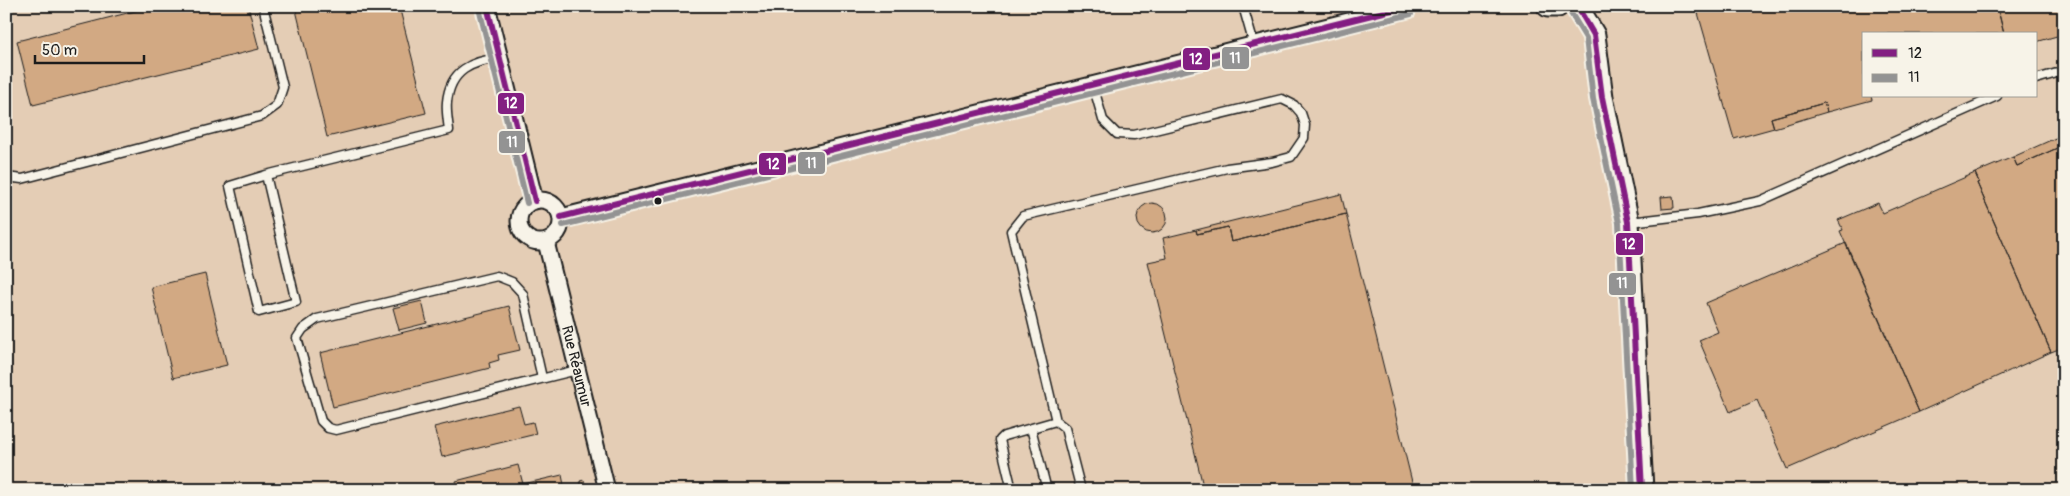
<svg xmlns="http://www.w3.org/2000/svg" width="2070" height="496" viewBox="0 0 2070 496" font-family="Pangolin,sans-serif">
<style>
.built{fill:#e4cdb5;fill-rule:evenodd}
.building{fill:#d2a983;stroke:#1c1c1c}
.lines{fill:none;stroke-linecap:round;stroke-linejoin:round}
.lane-casing{stroke:#1c1c1c;stroke-width:11}
.street-casing{stroke:#1c1c1c;stroke-width:19}
.secondary-casing{stroke:#1c1c1c;stroke-width:25}
.lane{stroke:#f7f3e8;stroke-width:8}
.street{stroke:#f7f3e8;stroke-width:15}
.secondary{stroke:#f7f3e8;stroke-width:21}
.bus-1-casing{stroke:#f7f3e8;stroke-width:10}
.bus-2-casing{stroke:#f7f3e8;stroke-width:10}
.bus-1{stroke:#831f82;stroke-width:6}
.bus-2{stroke:#939393;stroke-width:6}
.bus-dot{fill:#1c1c1c;stroke:#f7f3e8;stroke-width:2}
.labels{text-anchor:middle;dominant-baseline:central;stroke-width:5;stroke-linejoin:round;paint-order:stroke}
.street-label{font-size:15px;fill:#1c1c1c;stroke:#f7f3e8}
.line-badge{stroke:#f7f3e8;stroke-width:2}
.badge-label{font-size:14px;text-anchor:middle;font-weight:bold;fill:#fff}
</style>
<rect width="100%" height="100%" fill="#ecddca"/>
<filter id="ink" filterUnits="userSpaceOnUse"><feTurbulence type="fractalNoise" baseFrequency=".02" numOctaves="2"/><feDisplacementMap in="SourceGraphic" scale="10" xChannelSelector="R" yChannelSelector="G"/><feConvolveMatrix kernelMatrix="1 2 1 2 8 2 1 2 1" color-interpolation-filters="sRGB"/></filter>
<g filter="url(#ink)">
<path class="built" d="M6,6H2064V490H6ZM1864,34H2036V96H1864Z"/>
<path class="building" d="M155,6H248L259,49L33,105L17,41Z
M295,6H399L426,113L327,137Z
M1696,6H1997L2004,34H1864V96H1871L1872,100L1827,112L1824,103L1771,118L1774,128L1734,139Z
M1997,6H2064V34L2036,42V34H2004Z
M1824,103L1827,112L1774,128L1771,118Z
M2064,135V347L2051,352L1977,183L1979,182L1975,173L2013,157L2017,166L2064,145L2060,136Z
M2060,136L2064,145L2017,166L2013,157Z
M1975,173L1979,182L1977,183L2051,352L1919,412L1840,231L1843,230L1838,220L1878,203L1883,213Z
M1341,194L1346,214L1231,242L1228,227L1197,234L1196,230Z
M1673,196L1674,208L1662,209L1661,197Z
M1137 218a15 15 0 1 1 30 0a15 15 0 1 1-30 0Z
M1346,214L1414,490H1204L1148,262L1167,258L1163,238L1196,230L1197,234L1228,227L1231,242Z
M1846,243L1919,412L1787,469L1757,400L1730,412L1699,340L1718,332L1706,303Z
M205,274L227,365L173,378L151,287Z
M422,301L427,323L399,330L393,308Z
M509,306L520,350L498,355L499,360L489,363L490,368L333,407L320,353Z
M519,406L524,424L533,422L536,434L442,457L434,427Z
M518,465L523,484L562,475L565,490H458L456,481Z
M584,480L586,488L582,489L580,481Z"/>
<g class="lines">
<g class="lane-casing">
<path id="lane" d="M1243,6L1254,45
M2036,79L2064,71
M266,175L296,302L259,312L230,186L266,175L449,130C448,121 446,111 447,102C450,70 472,61 500,58
M6,177L22,179L262,116L277,105L283,87L263,6
M1630,222L1698,214L1760,201L1997,96
M542,378L523,294L512,282L497,276L317,319L303,329L297,338L321,421L328,428L336,430L577,370
M1031,428L1047,490
M1012,490L1000,440L1004,436L1056,421
M1081,490L1065,428L1056,421L1011,231L1023,216L1227,168L1272,162L1291,157L1304,138L1305,125L1301,113L1294,105L1282,99L1134,135L1117,134L1103,120L1093,85"/>
</g>
<g class="street-casing">
<g id="street">
<path d="M487,6L535,201"/>
<circle cx="540" cy="221" r="21"/>
<path d="M561,217L1409,6"/>
<path id="s1" d="M546,242L607,490"/>
</g>
</g>
<g class="secondary-casing">
<path id="secondary" d="M1548,6H1558
M1577,6L1594,35L1602,97L1628,222L1642,490"/>
</g>
<use href="#lane" class="lane"/>
<use href="#street" class="street"/>
<use href="#secondary" class="secondary"/>
<g class="bus-1-casing">
<path id="bus-1" d="M487,6L535,201
M1577,6L1594,35L1602,97L1628,222L1642,490
M561,217L1408,6"/>
</g>
<g class="bus-2-casing">
<path id="bus-2" d="M479,8L527,203
M1569,10L1586,38L1593,99L1619,223L1633,490
M563,225L1411,14"/>
</g>
<use href="#bus-1" class="bus-1"/>
<use href="#bus-2" class="bus-2"/>
</g>
</g>
<circle class="bus-dot" cx="658" cy="201" r="4.5"/>
<g class="labels">
<g class="street-label">
<text stroke="none"><textPath href="#s1" startOffset="128">Rue Réaumur</textPath></text>
</g>
</g>
<g class="line-badge">
<rect x="1221" y="46" width="29" height="24" rx="5" fill="#939393"/>
<rect x="1182" y="47" width="29" height="24" rx="5" fill="#831f82"/>
<rect x="497" y="92" width="28" height="23" rx="5" fill="#831f82"/>
<rect x="498" y="130" width="28" height="24" rx="5" fill="#939393"/>
<rect x="797" y="151" width="29" height="24" rx="5" fill="#939393"/>
<rect x="758" y="152" width="29" height="24" rx="5" fill="#831f82"/>
<rect x="1615" y="232" width="29" height="24" rx="5" fill="#831f82"/>
<rect x="1608" y="272" width="29" height="24" rx="5" fill="#939393"/>
</g>
<g class="badge-label">
<text x="1235" y="63">11</text>
<text x="1196" y="64">12</text>
<text x="511" y="108">12</text>
<text x="512" y="147">11</text>
<text x="811" y="168">11</text>
<text x="773" y="169">12</text>
<text x="1629" y="249">12</text>
<text x="1622" y="288">11</text>
</g>
<rect width="2070" height="496" fill="none" stroke="#f7f3e8" stroke-width="25"/>
<rect x="12" y="12" width="2045" height="471" fill="none" stroke="#1c1c1c" stroke-width="2" filter="url(#ink)"/>
<rect x="1862" y="32" width="175" height="65" fill="#f7f3e8" stroke="#9f9d96"/>
<rect x="1872" y="49" width="25" height="8" fill="#831f82" stroke="#9f9d96"/>
<text x="1908" y="58" font-size="15" fill="#1c1c1c">12</text>
<rect x="1872" y="74" width="25" height="8" fill="#939393" stroke="#9f9d96"/>
<text x="1908" y="82" font-size="15" fill="#1c1c1c">11</text>
<path d="M35 55v8h109v-8" fill="none" stroke="#1c1c1c" stroke-width="2.5"/>
<text x="42" y="55" font-size="15" fill="#1c1c1c" stroke="#f7f3e8" stroke-width="4" paint-order="stroke">50 m</text>
</svg>
